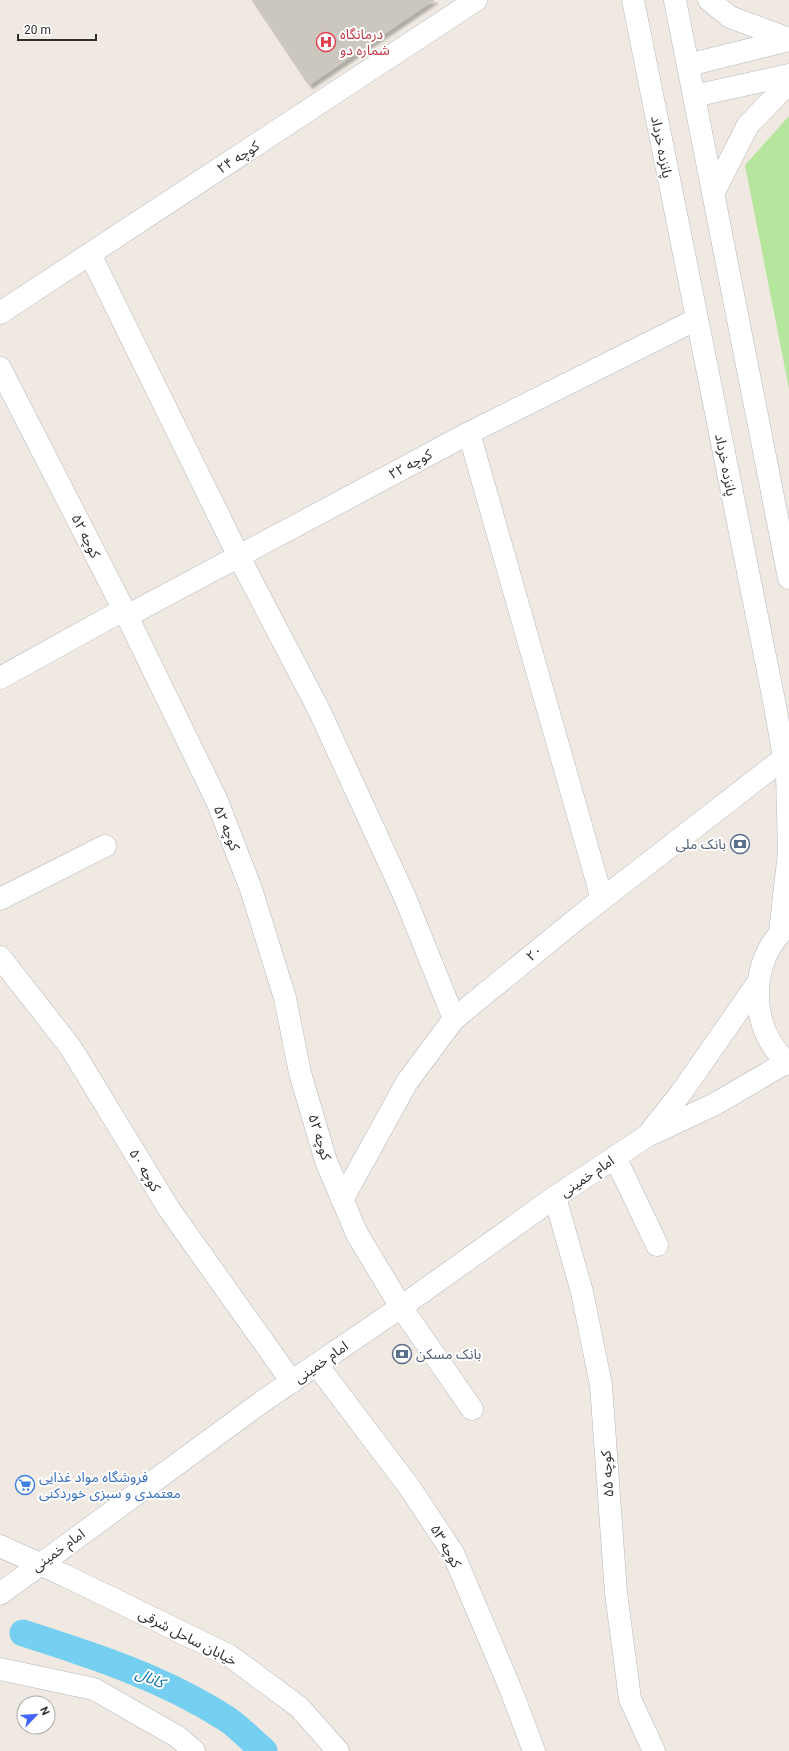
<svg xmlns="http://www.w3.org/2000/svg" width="789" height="1751" viewBox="0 0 789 1751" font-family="Roboto,'Noto Sans Arabic',sans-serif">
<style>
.green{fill:#b6e59e}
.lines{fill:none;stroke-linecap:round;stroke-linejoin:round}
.canal{stroke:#75cff0;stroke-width:27}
.building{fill:#cbc7bf;stroke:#cbc5ba;filter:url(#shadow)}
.minor-casing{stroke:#b4b7c1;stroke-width:23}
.tertiary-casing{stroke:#b4b7c1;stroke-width:23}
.secondary-casing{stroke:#b4b7c1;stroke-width:23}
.minor{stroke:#fff;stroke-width:22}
.tertiary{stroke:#fff;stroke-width:22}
.secondary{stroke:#fff;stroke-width:22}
.labels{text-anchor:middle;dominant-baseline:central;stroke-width:4;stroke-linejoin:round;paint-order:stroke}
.health-label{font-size:14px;fill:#be3a42;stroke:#fff;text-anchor:start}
.street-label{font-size:14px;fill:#2e2e2e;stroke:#fff}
.service-label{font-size:14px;fill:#4e5e75;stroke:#fff;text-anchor:end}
.shop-label{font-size:14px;fill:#366cbe;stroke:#fff;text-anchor:start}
.water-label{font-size:15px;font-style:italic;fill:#0d6fa3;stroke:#fff}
</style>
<defs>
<filter id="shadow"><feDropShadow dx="3.5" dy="3.5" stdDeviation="1" flood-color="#0004"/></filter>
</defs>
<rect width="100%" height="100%" fill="#efe9e1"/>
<path class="green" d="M789,116V389L745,165Z"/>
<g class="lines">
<path class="canal" d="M23,1633C95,1656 163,1678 227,1719C240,1728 252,1741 264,1751"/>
</g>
<path class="building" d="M252,0H434L309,85Z"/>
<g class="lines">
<g class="minor-casing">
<path id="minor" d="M90,254L239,557L319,710L404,895L454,1019
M0,368L127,616L217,801L251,889L285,998L300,1073L326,1161L357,1234L401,1307L472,1409
M469,433L602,899
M127,616L469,433L697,319
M0,678L123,610
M0,899L105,846
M0,957L71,1048L169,1209L292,1382
M615,1157L657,1245
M555,1197L582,1292L601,1385L616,1593L630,1699L654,1751
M342,1200L407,1082L454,1019L579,917L784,758
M317,1365L410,1488L453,1553L511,1690L534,1751"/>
</g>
<g class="tertiary-casing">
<path id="tertiary" d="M688,65L789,40
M694,96L789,75
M0,313L476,0
M0,1546L66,1576L230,1656L299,1707L338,1751
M0,1669L94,1689L178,1737L194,1751"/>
</g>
<g class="secondary-casing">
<path id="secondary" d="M633,0L775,706L787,775L789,852L780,932
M675,0L789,578
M709,0L730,17L789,39
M714,192L748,125L789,83
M789,925C747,959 748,1030 789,1064
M650,1132L681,1093L757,984
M0,1594L259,1404L401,1307L555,1197L647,1136L715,1104L787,1062"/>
</g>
<use href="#minor" class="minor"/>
<use href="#tertiary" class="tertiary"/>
<use href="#secondary" class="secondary"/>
</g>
<defs>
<g id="hospital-ring" transform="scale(1)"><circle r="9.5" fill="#fff" stroke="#e0444e" stroke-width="1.5"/><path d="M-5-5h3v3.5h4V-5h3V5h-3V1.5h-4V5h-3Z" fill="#e0444e"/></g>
<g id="bank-ring" transform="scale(1)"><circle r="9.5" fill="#fff" stroke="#5c6f8a" stroke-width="1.5"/><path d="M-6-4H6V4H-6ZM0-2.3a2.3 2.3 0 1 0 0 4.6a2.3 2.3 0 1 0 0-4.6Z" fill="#5c6f8a"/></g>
<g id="supermarket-ring" transform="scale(1)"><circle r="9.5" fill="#fff" stroke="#3f7fe0" stroke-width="1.5"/><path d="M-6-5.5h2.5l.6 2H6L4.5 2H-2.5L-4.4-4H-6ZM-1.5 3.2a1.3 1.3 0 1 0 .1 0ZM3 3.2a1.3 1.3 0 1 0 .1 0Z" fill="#3f7fe0"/></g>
</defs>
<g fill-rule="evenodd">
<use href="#hospital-ring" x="326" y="42"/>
<use href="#bank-ring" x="740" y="844"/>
<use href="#bank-ring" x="402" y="1354"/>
<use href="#supermarket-ring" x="25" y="1485"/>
</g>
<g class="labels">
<g class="health-label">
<text x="340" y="34">درمانگاه<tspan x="340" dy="16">شماره دو</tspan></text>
</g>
<g class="street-label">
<text transform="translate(662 147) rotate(79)">پانزده خرداد</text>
<text transform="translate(238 157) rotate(-33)">کوچه ۲۴</text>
<text transform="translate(410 464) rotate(-28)">کوچه ۲۲</text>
<text transform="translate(726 465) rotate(79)">پانزده خرداد</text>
<text transform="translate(86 536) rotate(63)">کوچه ۵۲</text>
<text transform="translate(227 828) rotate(68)">کوچه ۵۲</text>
<text transform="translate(534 953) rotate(-39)">۲۰</text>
<text transform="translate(320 1137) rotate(73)">کوچه ۵۲</text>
<text transform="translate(145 1170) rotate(59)">کوچه ۵۰</text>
<text transform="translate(587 1176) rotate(-34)">امام خمینی</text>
<text transform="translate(321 1362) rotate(-35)">امام خمینی</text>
<text transform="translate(607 1474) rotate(-94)">کوچه ۵۵</text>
<text transform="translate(446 1546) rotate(60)">کوچه ۵۳</text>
<text transform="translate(58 1550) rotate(-36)">امام خمینی</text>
<text transform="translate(188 1637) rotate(27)">خیابان ساحل شرقی</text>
</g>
<g class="service-label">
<text x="726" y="844">بانک ملی</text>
<text x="416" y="1354" text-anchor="start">بانک مسکن</text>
</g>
<g class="shop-label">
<text x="39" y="1477">فروشگاه مواد غذایی<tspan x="39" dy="16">معتمدی و سبزی خوردکنی</tspan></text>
</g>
<g class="water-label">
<text transform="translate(150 1678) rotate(23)">کانال</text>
</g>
</g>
<g transform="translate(36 1715) rotate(65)"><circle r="19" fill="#ffffff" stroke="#ababab"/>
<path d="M0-3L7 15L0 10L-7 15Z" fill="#4264fb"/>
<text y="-6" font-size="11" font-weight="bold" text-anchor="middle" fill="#2e2e2e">N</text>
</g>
<path d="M18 34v6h78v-6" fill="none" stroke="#2e2e2e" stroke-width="2"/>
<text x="24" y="34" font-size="12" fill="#2e2e2e" stroke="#ffffff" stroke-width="3" paint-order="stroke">20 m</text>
</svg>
